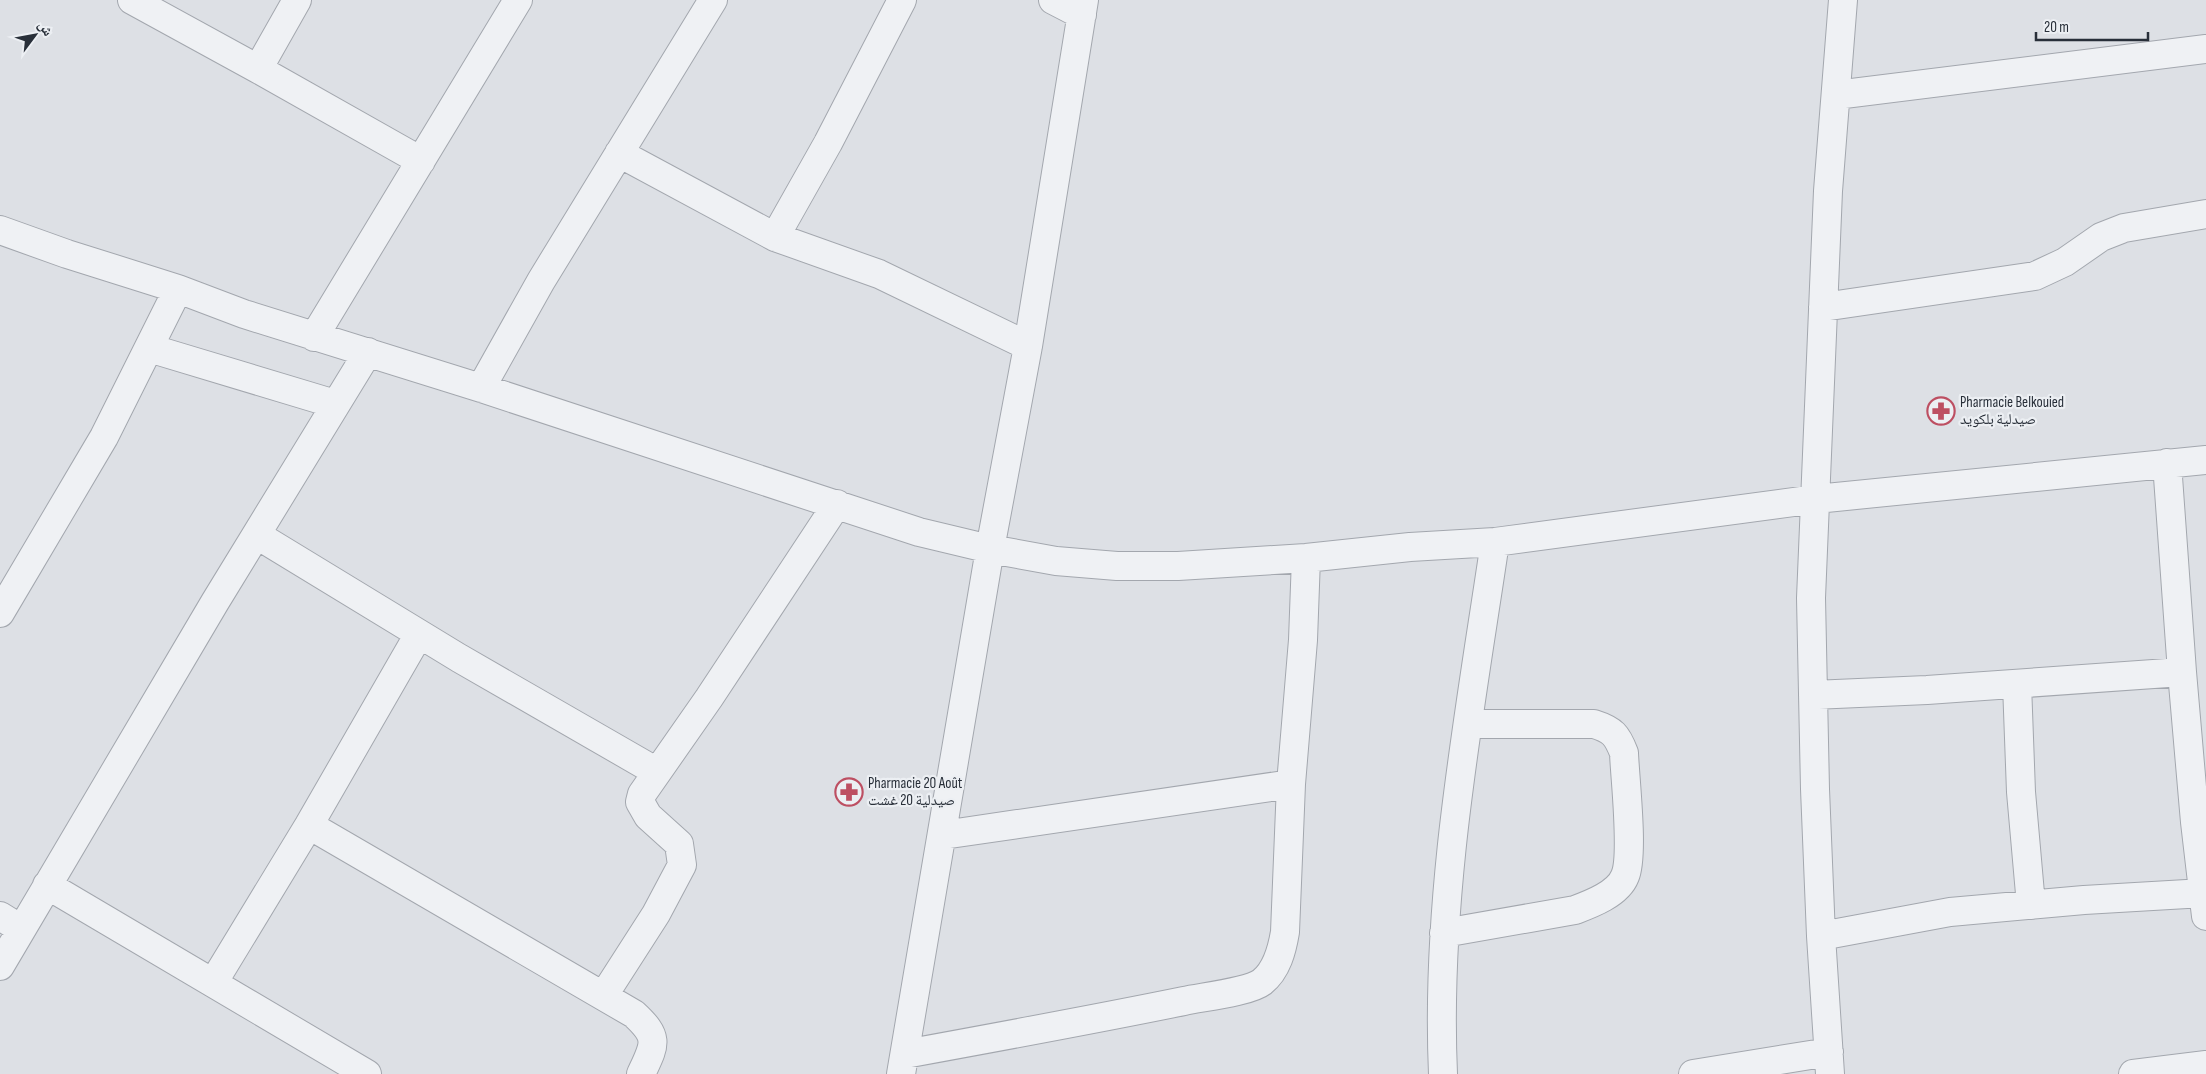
<svg xmlns="http://www.w3.org/2000/svg" width="2206" height="1074" viewBox="0 0 2206 1074" font-family="'Sofia Sans Condensed','Noto Naskh Arabic',sans-serif">
<style>
.lines{fill:none;stroke-linecap:round;stroke-linejoin:round}
.minor-casing{stroke:#a3a7ae;stroke-width:30}
.minor{stroke:#eff1f4;stroke-width:28}
.labels{text-anchor:middle;dominant-baseline:central;stroke-width:4.5;stroke-linejoin:round;paint-order:stroke}
.poi-label{font-size:15px;fill:#282f39;stroke:#eceff3;text-anchor:start}
</style>
<rect width="100%" height="100%" fill="#dde0e5"/>
<g class="lines">
<g class="minor-casing">
<path id="minor" d="M132,0L258,69L421,161
M1053,0L1082,15
M258,69L297,0
M1836,95L2206,49
M619,153L775,237L879,274L1028,346
M0,230L67,254L178,289L244,314L481,388L919,532L990,549L1056,561L1117,566H1178L1306,558L1410,547L1495,542L1816,499L2206,460
M775,237L828,143L902,0
M1823,307L2035,276L2065,262L2101,237L2124,228L2206,214
M314,337L518,0
M149,348L335,404
M481,388L541,281L713,0
M2167,463L2182,672L2195,822L2206,916
M257,535L459,658L657,772
M0,613L104,437L178,289
M2017,684L2021,792L2031,905
M1813,695L1927,690L2182,672
M309,825L634,1014C660,1038 655,1044 641,1074
M943,835L1291,784
M47,885L367,1074
M0,916L21,929
M1444,933L1575,910C1591,904 1618,894 1625,876C1634,855 1625,780 1624,753C1617,735 1613,730 1594,724H1468
M1821,936L1950,912L2084,900L2204,893
M0,966L215,602L368,352
M213,983L309,825L419,634
M604,995L656,914L682,865L679,844L648,816L640,802L642,794L709,698L837,504
M905,1054C998,1037 1091,1020 1184,1001C1202,997 1249,992 1262,982C1277,970 1282,950 1285,932L1291,784L1303,640L1306,558
M901,1074L990,549L1028,346L1084,0
M1443,1074C1435,896 1469,718 1495,542
M1693,1074L1829,1052
M1830,1074L1821,936L1815,789L1811,598L1828,191L1843,0
M2133,1074L2206,1065"/>
</g>
<use href="#minor" class="minor"/>
</g>
<defs>
<g id="pharmacy-ring" transform="scale(1.4375)"><circle r="9.5" fill="#eceff3" stroke="#bd4f62" stroke-width="1.5"/><path d="M-2-6h4v4h4v4h-4v4h-4v-4h-4v-4h4Z" fill="#bd4f62"/></g>
</defs>
<g fill-rule="evenodd">
<use href="#pharmacy-ring" x="1941" y="411"/>
<use href="#pharmacy-ring" x="849" y="792"/>
</g>
<g class="labels">
<g class="poi-label">
<text x="1960" y="402">Pharmacie Belkouied<tspan x="1960" dy="17">صيدلية بلكويد</tspan></text>
<text x="868" y="783">Pharmacie 20 Août<tspan x="868" dy="17">صيدلية 20 غشت</tspan></text>
</g>
</g>
<g transform="translate(35 35) rotate(58)" stroke="#eceff3" stroke-width="4" paint-order="stroke">
<path d="M0-4L9 19L0 12L-9 19Z" fill="#282f39"/>
<text y="-8" font-size="14" font-weight="bold" text-anchor="middle" fill="#282f39">ش</text>
</g>
<path d="M2036 32v8h112v-8" fill="none" stroke="#282f39" stroke-width="2.5"/>
<text x="2044" y="32" font-size="15" fill="#282f39" stroke="#eceff3" stroke-width="4" paint-order="stroke">20 m</text>
</svg>
